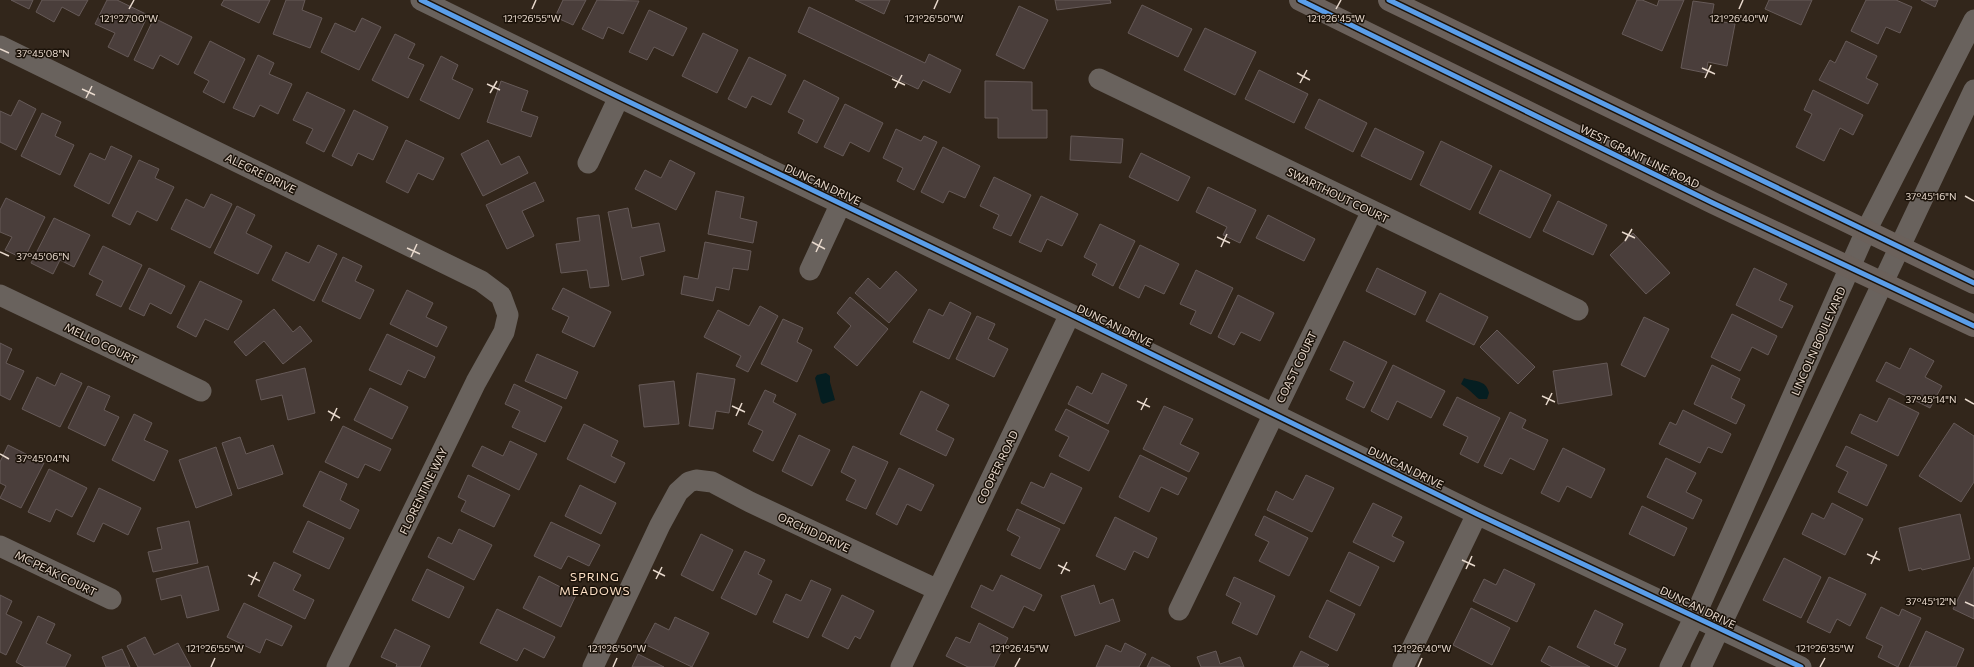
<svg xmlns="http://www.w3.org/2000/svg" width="1974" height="667" viewBox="0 0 1974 667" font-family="Commissioner,sans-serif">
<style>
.water{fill:#051e21}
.building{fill:#4a3e3b;stroke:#665a58}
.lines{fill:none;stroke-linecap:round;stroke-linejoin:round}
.minor{stroke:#69625d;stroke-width:21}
.major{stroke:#6b615b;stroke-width:22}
.cycleway-casing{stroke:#1b1209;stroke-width:8}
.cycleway{stroke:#5a9eea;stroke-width:5}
.ticks{fill:none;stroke:#e8d9cd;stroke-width:1.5}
.labels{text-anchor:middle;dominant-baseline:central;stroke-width:3;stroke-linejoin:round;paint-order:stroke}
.street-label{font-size:11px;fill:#e8d9cd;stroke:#1b1209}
.neighbourhood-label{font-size:12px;letter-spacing:1px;fill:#fbdec4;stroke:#1b1209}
.ticks-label{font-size:10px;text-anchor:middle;fill:#e8d9cd;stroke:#1b1209;stroke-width:3;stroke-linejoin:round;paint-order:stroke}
</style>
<rect width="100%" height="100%" fill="#32261b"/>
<path class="water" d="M826,373L830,376V382L835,400L823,404L821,402L815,378L817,375Z
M1464,378C1474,382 1486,379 1489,393L1487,399H1479C1473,394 1469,389 1461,384Z"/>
<path class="building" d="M11,0H33L29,9Z
M42,0H88L79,16L62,7L54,22L36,12Z
M107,0H117L148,15L128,57L108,47L115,33L95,24Z
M224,0H270L259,23L221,5Z
M286,0H305L302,10L322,18L310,48L273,34Z
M563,0H586L573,25L555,17Z
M597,0L639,1L623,34L608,27L603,39L582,29Z
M855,0H890L884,14Z
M1055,0H1110L1111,3L1057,10Z
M1637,0H1642L1657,6L1659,0H1684L1662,51L1622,34Z
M1769,0H1812L1801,25L1765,9Z
M1866,0H1896L1912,7L1900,33L1886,27L1878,44L1851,31Z
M1921,0H1938L1935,7Z
M1693,1L1714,4L1711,20L1735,24L1727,66L1708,62L1706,73L1681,68Z
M1142,5L1192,29L1178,57L1128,33Z
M1019,6L1048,20L1024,69L996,55Z
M809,7L925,63L929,54L961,70L950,93L923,80L918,89L798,32Z
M649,10L687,28L673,56L654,47L647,60L629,52Z
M154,18L192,37L178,65L160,55L153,69L134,60Z
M362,18L381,27L359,70L321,52L335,23L355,32Z
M1205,28L1256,52L1235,95L1184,70Z
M703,33L738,50L717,93L682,76Z
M395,34L415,44L408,58L424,65L408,98L372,80Z
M210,41L245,59L224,103L203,92L209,81L194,73Z
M1846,41L1877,56L1866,78L1878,84L1868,104L1819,80L1830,60L1835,63Z
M258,55L274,63L269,74L292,84L278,114L260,105L254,117L233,108Z
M441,56L458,65L452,79L473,89L459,119L420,100Z
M749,57L786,75L771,105L752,96L746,108L728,99Z
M1259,70L1308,94L1294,123L1245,99Z
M804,80L839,98L817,143L798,133L804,120L788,112Z
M501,81L528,91L521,111L538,117L531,137L487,122Z
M985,81L1032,82V110H1047V138H998V118H985Z
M1813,90L1863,115L1853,135L1840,128L1824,161L1796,147L1812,114L1804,110Z
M307,92L345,110L324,152L306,143L313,129L293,120Z
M1319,99L1367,123L1353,152L1305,128Z
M19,100L36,109L16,150L0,142V111L11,116Z
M845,104L883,123L869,152L850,142L843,156L824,147Z
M354,110L388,127L373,160L358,153L352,166L332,156Z
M42,113L61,122L55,136L74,145L60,175L21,156Z
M1375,128L1424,152L1411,180L1361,156Z
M896,129L921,141L924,136L937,142L914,190L897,181L903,168L883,158Z
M1071,136L1123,139L1121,163L1070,160Z
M406,140L444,158L433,180L418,173L408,193L386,182Z
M488,140L501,165L519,156L528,173L483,196L461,154Z
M1441,141L1492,166L1470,210L1420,185Z
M111,146L132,156L109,204L74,186L90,153L105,160Z
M943,147L980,166L965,198L949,191L943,203L921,192Z
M1141,153L1190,177L1178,201L1129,177Z
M139,160L159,169L155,178L174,187L157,221L137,211L130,225L112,216Z
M670,160L695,173L676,210L635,189L645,170L661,178Z
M1500,170L1551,195L1530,238L1479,213Z
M994,177L1031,195L1011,236L993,228L999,215L980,206Z
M535,182L544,201L522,211L534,236L507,249L486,205Z
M1208,187L1256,210L1240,243L1223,235L1227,227L1196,212Z
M716,191L744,197L740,218L757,222L753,243L708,234Z
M211,194L232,204L210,248L171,229L186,199L204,208Z
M1041,196L1078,214L1062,246L1047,239L1041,252L1019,242Z
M6,198L45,217L24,259L5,250L12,237L0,232V210Z
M1558,201L1607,225L1593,255L1543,231Z
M237,206L255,215L246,233L272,246L258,274L214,253Z
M628,208L632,228L659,223L665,251L640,257L644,275L622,280L608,212Z
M599,215L609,286L590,288L587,270L561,273L556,244L580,241L577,218Z
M1268,215L1315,239L1304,261L1256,238Z
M54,218L90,235L74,267L60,260L53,274L31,263Z
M1100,224L1135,241L1113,286L1092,275L1097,264L1084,257Z
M1633,233L1670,273L1646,294L1610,255Z
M705,242L751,251L748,270L733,268L729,290L716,287L713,301L681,294L684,276L698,279Z
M318,245L337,254L314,301L272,280L286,252L309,263Z
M1140,245L1179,264L1164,294L1145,285L1139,298L1119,288Z
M103,246L142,265L121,307L96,295L103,281L89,274Z
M343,257L362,266L355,281L374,290L360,319L322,301Z
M149,268L185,286L171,314L150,303L144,316L129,309Z
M1377,268L1426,292L1415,315L1366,291Z
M1754,268L1787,284L1779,300L1793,306L1782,328L1736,305Z
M1196,270L1233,288L1211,334L1190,324L1196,311L1180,304Z
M896,271L917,290L889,323L855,293L868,278L880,289Z
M200,281L242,301L228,330L205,319L196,337L177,327Z
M563,288L611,312L594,347L562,332L569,317L552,309Z
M407,290L433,303L426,317L447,327L437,347L390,324Z
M1440,293L1488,317L1474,345L1426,321Z
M1238,295L1274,313L1260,341L1241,332L1234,345L1218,337Z
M850,297L888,329L857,366L834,347L851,326L837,313Z
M950,302L971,313L949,359L913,342L929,309L943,316Z
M760,306L778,316L748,372L736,366L741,356L704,337L718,310L749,326Z
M274,309L293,332L300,326L312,341L283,364L264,341L246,356L234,342Z
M1732,314L1777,336L1768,355L1752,347L1740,371L1711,357Z
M977,316L995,324L988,339L1008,349L994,377L956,359Z
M1644,317L1669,329L1645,377L1621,365Z
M783,319L803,328L797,342L812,350L797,382L761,364Z
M1497,330L1535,367L1518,384L1480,347Z
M387,334L435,357L425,378L408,370L401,385L369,370Z
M1344,341L1387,362L1364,408L1346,399L1354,382L1330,370Z
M0,343L12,349L6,363L24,371L10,400L0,395Z
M1910,348L1934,361L1925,377L1942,386L1930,408L1876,381L1886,362L1900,369Z
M537,354L578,372L566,399L525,381Z
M1607,363L1612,395L1558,404L1553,371Z
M1393,365L1445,391L1431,418L1397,401L1388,420L1371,411Z
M1712,365L1740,379L1731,398L1745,405L1736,424L1694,404Z
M305,368L315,413L288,420L282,395L261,400L256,380Z
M61,373L82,383L60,427L22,409L37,377L55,386Z
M697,373L735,379L729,413L716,411L713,429L689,426Z
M1102,373L1127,385L1108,424L1068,404L1077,386L1092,394Z
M674,381L679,424L644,427L639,385Z
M514,384L562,407L545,442L512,427L520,411L505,404Z
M88,386L110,396L104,410L119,417L105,446L68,428Z
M370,388L408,407L392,439L354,420Z
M765,390L776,395L773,402L796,414L773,461L753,451L763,431L748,424Z
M921,391L949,405L936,430L954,439L946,456L900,434Z
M1457,397L1500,418L1478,463L1460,454L1468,437L1443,425Z
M1889,398L1919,413L1898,456L1851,433L1860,414L1877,422Z
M1164,406L1193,419L1180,444L1199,453L1189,472L1143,449Z
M1066,409L1109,431L1089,471L1059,456L1069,437L1055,430Z
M1683,410L1731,434L1722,453L1708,447L1700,463L1659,444L1670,422L1676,425Z
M1510,412L1526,420L1522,428L1548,440L1534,470L1510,458L1502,474L1484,466Z
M134,414L152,423L144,440L168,451L154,481L112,460Z
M1954,423L1974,436V482L1961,502L1919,476Z
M584,424L618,441L611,456L625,463L615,483L567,459Z
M343,426L391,449L380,471L365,464L358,478L325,462Z
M799,435L830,450L812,486L782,471Z
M240,437L246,454L273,445L283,474L238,489L222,443Z
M510,441L537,454L519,490L472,466L482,446L503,456Z
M8,445L44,463L21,508L0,498L6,486L0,483V462Z
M853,446L888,462L866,509L846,500L856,480L841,472Z
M1846,446L1887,465L1867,506L1838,492L1848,472L1836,466Z
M216,447L232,495L196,508L179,460Z
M1563,448L1605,469L1591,498L1567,486L1559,502L1541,493Z
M1140,455L1187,478L1178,495L1161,487L1149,512L1119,497Z
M1666,458L1696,473L1686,492L1702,500L1693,519L1647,497Z
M899,468L934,485L921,511L907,504L897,525L876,514Z
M49,469L87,488L72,517L56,509L50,522L28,512Z
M320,471L347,484L340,500L359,510L350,529L303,506Z
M1051,473L1082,488L1064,524L1021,503L1031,482L1044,488Z
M468,475L510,495L494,527L461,511L466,501L458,497Z
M1306,475L1334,488L1312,532L1267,510L1276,491L1293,500Z
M580,485L616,503L601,534L565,516Z
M99,488L141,508L128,535L103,523L94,542L77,534Z
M1373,503L1402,517L1392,536L1404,542L1394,562L1353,542Z
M1832,503L1863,519L1845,555L1802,534L1812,513L1824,519Z
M1642,506L1687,528L1674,556L1629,534Z
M1017,509L1060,529L1040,569L1011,555L1020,537L1007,530Z
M1960,514L1970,559L1922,570L1921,568L1909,571L1899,528Z
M1264,516L1308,538L1289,576L1259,561L1269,542L1255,535Z
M1115,517L1157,538L1148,558L1134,551L1125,570L1096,556Z
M189,521L198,563L153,572L148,552L162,549L157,528Z
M308,521L344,538L329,569L293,552Z
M551,522L600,545L589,566L568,556L561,569L534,556Z
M459,529L492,545L474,580L428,557L438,537L452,544Z
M701,534L733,550L713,591L681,575Z
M745,551L765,560L758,574L772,581L756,615L721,598Z
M1349,552L1379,567L1360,606L1330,591Z
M1784,558L1821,577L1801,618L1763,600Z
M274,562L301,575L293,590L314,600L305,619L258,596Z
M208,566L219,610L187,618L181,595L161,600L156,579Z
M1974,567V619L1953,609Z
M427,569L464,587L449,618L412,600Z
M1504,569L1535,584L1517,622L1473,601L1484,579L1496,585Z
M1001,575L1042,595L1034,611L1024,606L1013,628L971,607L981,585L993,591Z
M539,576L576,595L561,627L523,608Z
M1234,577L1275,596L1257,635L1232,623L1241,603L1226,595Z
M1829,577L1866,594L1850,626L1837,619L1830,633L1807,622Z
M811,580L831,589L808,638L773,622L786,594L801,601Z
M1094,585L1100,604L1113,599L1120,621L1075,636L1061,596Z
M0,595L12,601L6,614L22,622L6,655L0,652Z
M842,595L874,611L860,639L855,636L848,649L822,636Z
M1327,600L1355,614L1337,651L1309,637Z
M244,603L292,626L282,646L266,639L260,653L227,637Z
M1881,607L1899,616L1902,609L1921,618L1898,667L1878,657L1883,646L1866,638Z
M1471,608L1510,628L1492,665L1453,645Z
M497,609L555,637L544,658L524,648L517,661L480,643Z
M1595,610L1623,624L1614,644L1626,649L1617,667L1577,647Z
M38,616L55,624L46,643L71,655L65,667H25L16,662Z
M675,617L709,633L692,667L644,644L655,623L669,630Z
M979,623L1008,638L994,667H968L946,656L956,637L970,643Z
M395,629L430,646L420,667H396L397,664L381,657Z
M1926,631L1964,649L1956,667H1909Z
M145,637L154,655L178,643L191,667H138L127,646Z
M1125,643L1146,654L1139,667H1096L1106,645L1121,652Z
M1549,646L1590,667H1552L1541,661Z
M122,649L130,667H106L102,657Z
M1216,651L1220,664L1240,657L1244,667H1201L1197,657Z
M1301,651L1329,665L1327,667H1293Z
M638,654L664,667H632Z
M1152,657L1170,666V667H1147Z"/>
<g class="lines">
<path class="minor" d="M421,0L619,97L1070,314L1477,514L1801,667
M0,46L481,281L501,296L508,315L504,332L476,382L337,667
M1099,79L1578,310
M588,163L619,97
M810,270L841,203
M0,295L201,391
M0,546L111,599
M1179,610L1372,211
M593,667L660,525L678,492L689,482L696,480L712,482L750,502L938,590
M901,667L1070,314
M1403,667L1477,514
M1670,667L1695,616L1866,231L1974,20
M1701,667L1974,90"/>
<path class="major" d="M1300,0L1713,203L1974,326
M1389,0L1974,283"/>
<g class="cycleway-casing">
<path id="cycleway" d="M421,0L619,97L1070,314L1477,514L1801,667
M1300,0L1713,203L1974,326
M1389,0L1974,283"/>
</g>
<use href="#cycleway" class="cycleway"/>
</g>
<path class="ticks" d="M129,9L134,0M532,9L536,0M934,9L938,0M1336,9L1341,0M1739,9L1743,0M0,49L9,53M1702,68L1715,74M1297,73L1310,80M1705,78L1711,65M892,79L905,85M1300,83L1307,70M487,84L500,90M895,88L902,75M82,89L95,95M490,93L497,81M86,98L92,86M1965,196L1974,201M1622,232L1635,238M1217,237L1230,243M1625,241L1632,229M812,242L825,249M1221,247L1227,234M407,248L420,254M0,252L9,256M816,252L822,239M411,257L417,244M1542,396L1555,402M1965,399L1974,404M1137,401L1150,407M1546,405L1552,393M732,406L745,412M1141,410L1147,398M328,411L340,418M736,416L742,403M331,421L337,408M0,454L9,459M1867,554L1880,560M1462,560L1475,566M1871,564L1877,551M1058,565L1070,571M1466,569L1472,556M653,570L665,576M1061,574L1067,562M248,575L260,581M656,579L662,567M251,585L257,572M1965,602L1974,606M211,667L215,658M613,667L617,658M1015,667L1020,658M1418,667L1422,658M1820,667L1825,658"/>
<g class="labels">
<g class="street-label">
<text transform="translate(1640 156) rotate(26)">WEST GRANT LINE ROAD</text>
<text transform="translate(261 173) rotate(26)">ALEGRE DRIVE</text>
<text transform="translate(823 184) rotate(25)">DUNCAN DRIVE</text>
<text transform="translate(1338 195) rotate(26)">SWARTHOUT COURT</text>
<text transform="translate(1115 325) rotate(26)">DUNCAN DRIVE</text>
<text transform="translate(1818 341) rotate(-66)">LINCOLN BOULEVARD</text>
<text transform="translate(101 343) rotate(26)">MELLO COURT</text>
<text transform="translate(1296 367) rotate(-64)">COAST COURT</text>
<text transform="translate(997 467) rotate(-64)">COOPER ROAD</text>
<text transform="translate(1406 467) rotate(26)">DUNCAN DRIVE</text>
<text transform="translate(423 491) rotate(-64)">FLORENTINE WAY</text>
<text transform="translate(814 532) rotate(25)">ORCHID DRIVE</text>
<text transform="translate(56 573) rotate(26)">MC PEAK COURT</text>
<text transform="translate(1698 607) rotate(26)">DUNCAN DRIVE</text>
</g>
<g class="neighbourhood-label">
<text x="595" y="576">SPRING<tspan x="595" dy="14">MEADOWS</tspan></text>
</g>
</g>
<g class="ticks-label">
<text x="129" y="22">121°27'00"W</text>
<text x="532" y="22">121°26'55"W</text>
<text x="934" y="22">121°26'50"W</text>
<text x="1336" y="22">121°26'45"W</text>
<text x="1739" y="22">121°26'40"W</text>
<text x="43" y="57">37°45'08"N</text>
<text x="1931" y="200">37°45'16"N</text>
<text x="43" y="260">37°45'06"N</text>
<text x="1931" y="403">37°45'14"N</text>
<text x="43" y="462">37°45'04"N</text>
<text x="1931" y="605">37°45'12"N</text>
<text x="215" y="652">121°26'55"W</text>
<text x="617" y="652">121°26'50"W</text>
<text x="1020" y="652">121°26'45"W</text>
<text x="1422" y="652">121°26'40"W</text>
<text x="1825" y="652">121°26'35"W</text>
</g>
</svg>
